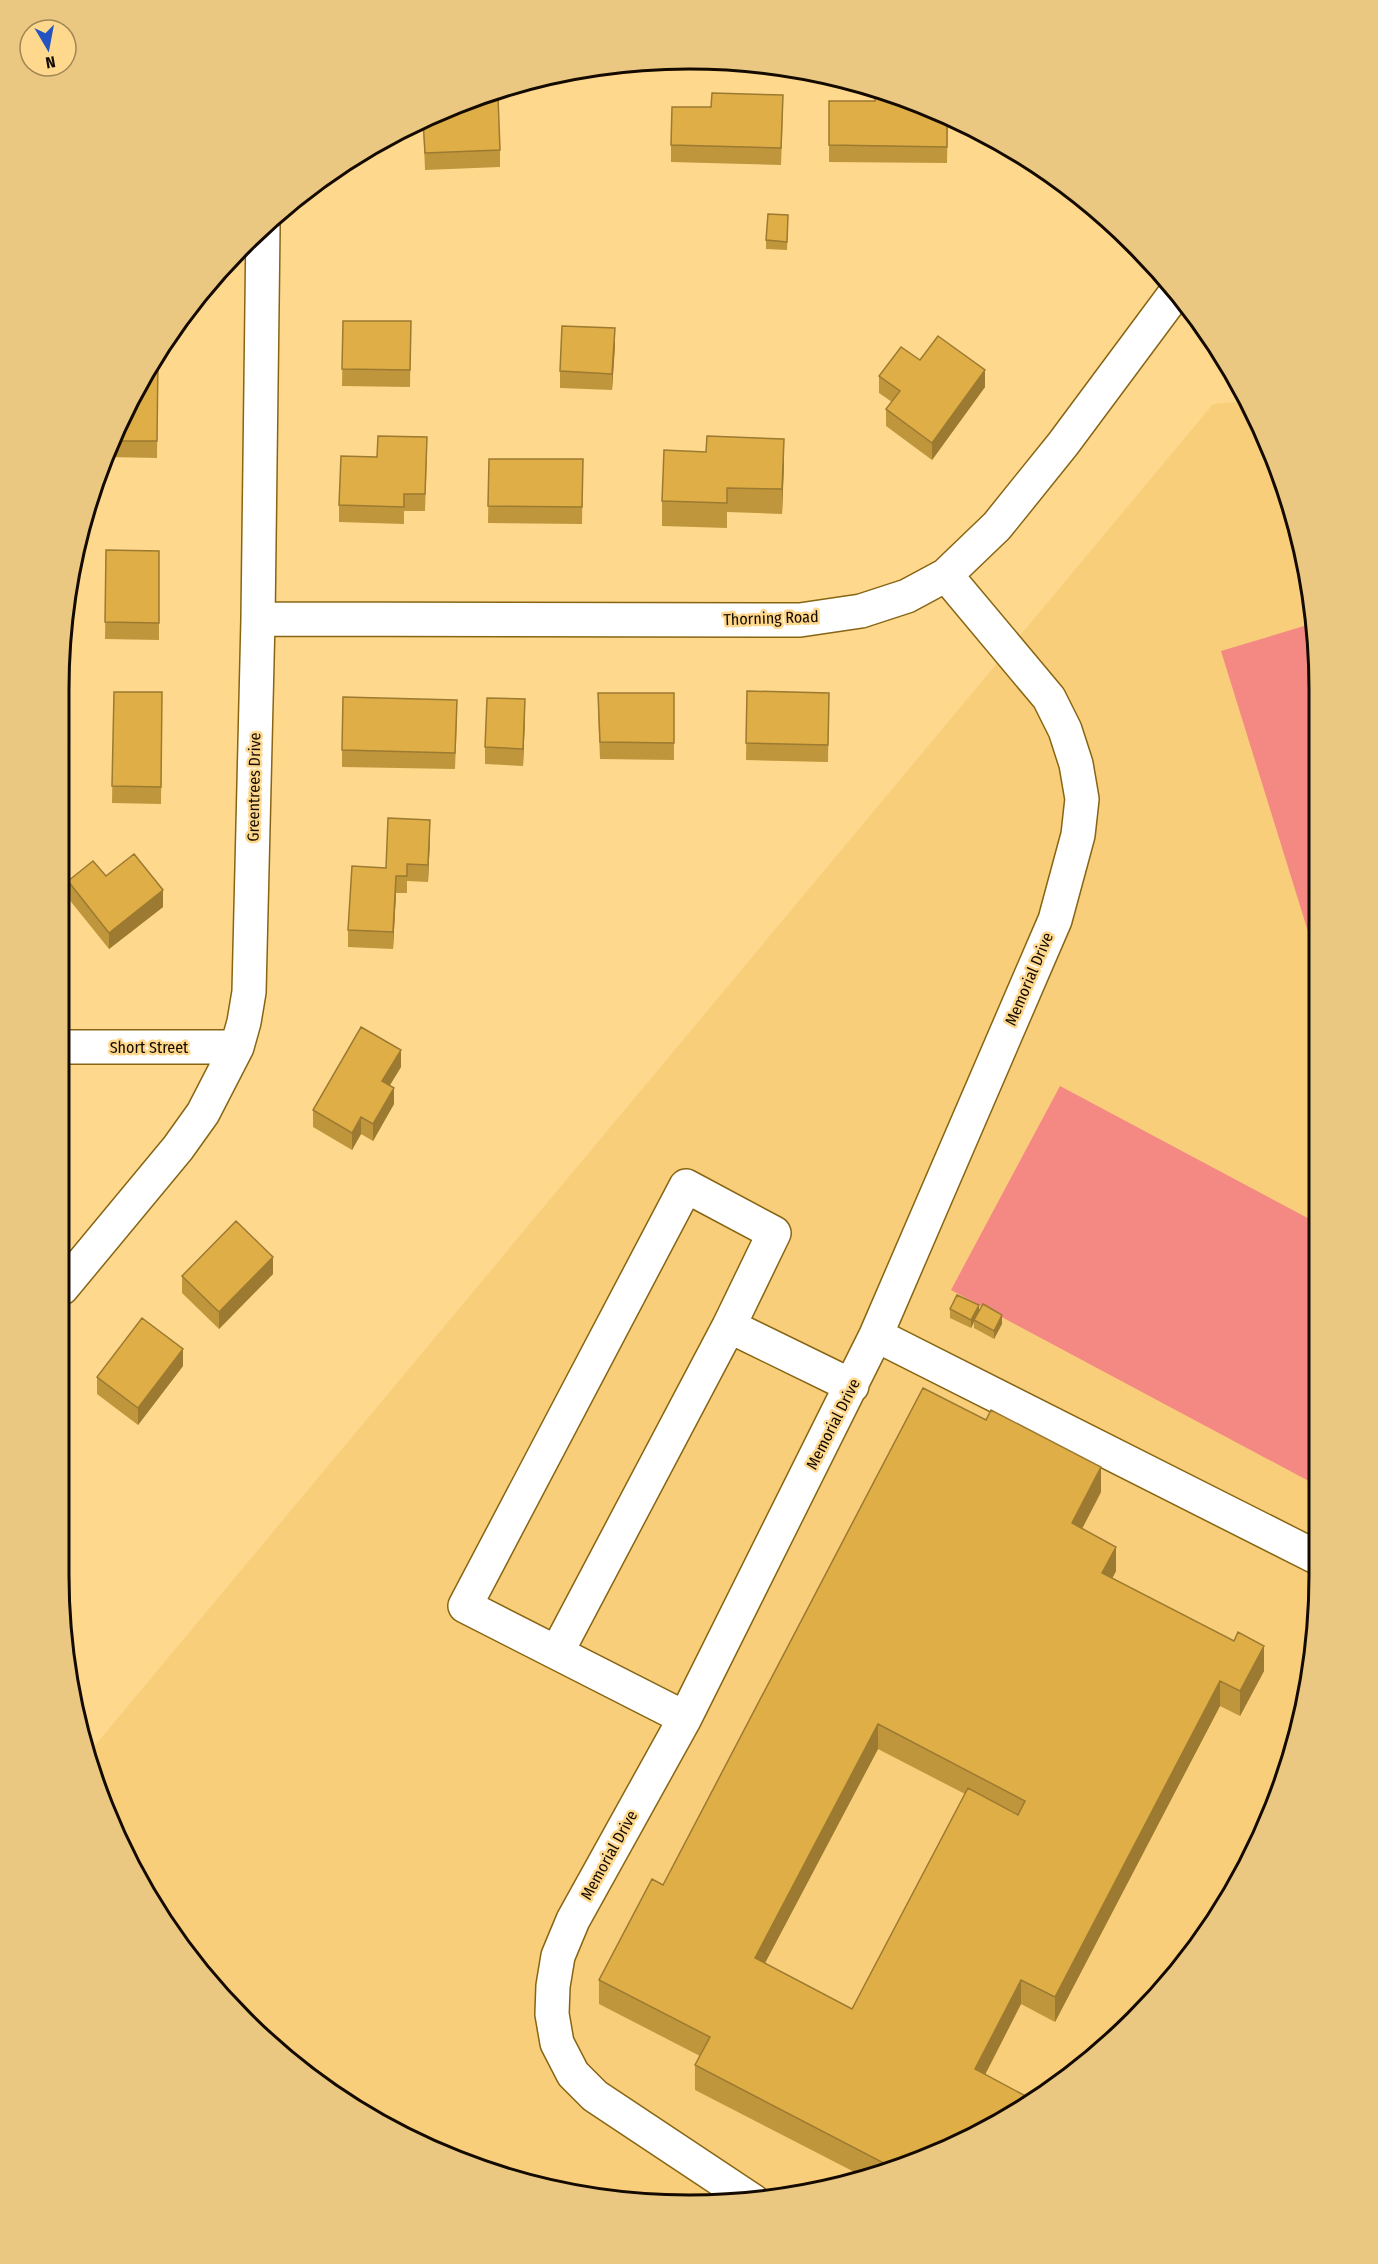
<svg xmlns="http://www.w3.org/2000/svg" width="1378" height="2264" viewBox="0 0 1378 2264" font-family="'Fira Sans Condensed',sans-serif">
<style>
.built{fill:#f8ce7b}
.green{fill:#f48984}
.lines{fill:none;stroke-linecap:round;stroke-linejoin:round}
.minor-casing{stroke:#876513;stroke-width:36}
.minor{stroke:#fff;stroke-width:33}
.wall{fill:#c0963c;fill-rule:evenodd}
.shaded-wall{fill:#9c7a31}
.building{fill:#dfae46;stroke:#9c7a31;stroke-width:1.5;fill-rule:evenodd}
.labels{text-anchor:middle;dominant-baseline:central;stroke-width:5;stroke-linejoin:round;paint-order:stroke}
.street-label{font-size:16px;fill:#140a00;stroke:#fed88d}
.rim{fill:none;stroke:#140a00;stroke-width:3}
</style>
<rect width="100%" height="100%" fill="#fed88d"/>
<path class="built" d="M1247,401L1286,486L1314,607L1318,1617L1286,1778L1213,1926L1135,2021L1073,2075L968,2140L891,2172L772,2200L689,2205L566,2193L487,2172L410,2140L305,2075L189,1959L124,1854L92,1777L87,1755L1213,404Z"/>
<path class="green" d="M1314,623L1315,937L1310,938L1221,651Z
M1060,1086L1317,1223L1318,1486L951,1290Z"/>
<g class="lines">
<g class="minor-casing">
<path id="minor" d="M258,619L800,620L861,611L907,596L946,575L997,526L1063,444L1176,292
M61,1047H237
M62,1288L178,1148L203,1113L237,1047L244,1022L249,992L258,619L263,227
M876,1335L1318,1558
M557,1652L729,1326
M685,1718L465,1606L686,1186L774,1233L729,1326L852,1386
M753,2201L595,2096L573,2074L557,2043L552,2014L553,1986L558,1956L573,1920L685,1718L876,1335L1055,920L1078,835L1082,799L1076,764L1065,730L1049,698L946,575"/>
</g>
<use href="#minor" class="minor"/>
</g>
<path class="wall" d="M829,101H875L948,116L947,163L829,162Z
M448,106L500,150V167L425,170L423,120Z
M783,111L781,165L671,162V145Z
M788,224L787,250L766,249V240Z
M343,321H411L410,387L342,386Z
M615,345L612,390L560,388V371Z
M155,358H158L157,458L108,457V454Z
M920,360L985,387L932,460L886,426V409L892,402L879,393V376Z
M706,452L784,464L782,514L727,512V528L662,526V501Z
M427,454L425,511H404V524L339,522V505L377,457Z
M489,459H583L582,524L488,523Z
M106,550L159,551V640L105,639Z
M747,691L829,693L828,762L746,760Z
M114,692H162L161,804L112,803Z
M674,693V760L600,759L598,710Z
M525,716L523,766L485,764V747Z
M457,717L455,769L342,767V750Z
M430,837L428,882L407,881V893H396L393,949L348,947V930L386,868Z
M68,881L163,907L109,949L68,898Z
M401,1067L390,1085L394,1104L373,1141L361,1134L352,1150L313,1127V1110Z
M273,1274L219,1329L182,1293V1276Z
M950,1309L979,1312L1002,1324L994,1339L974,1328V1322L971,1328L950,1318Z
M183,1366L138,1425L97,1394V1377Z
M1101,1492L1082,1529L1116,1571L1112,1578L1264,1671L1240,1716L1220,1706L1055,2022L1021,2004L985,2075L968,2140L891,2172L866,2178L695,2090V2065L700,2056L599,2004V1980L663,1885ZM878,1749L965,1794L852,2009L765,1963Z"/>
<path class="shaded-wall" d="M615,328V345L612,390V374Z
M985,370V387L932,460V443Z
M784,439V464L782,514V489Z
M525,699V716L523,766V749Z
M430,820V837L428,882V865Z
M396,876V893L393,949V932Z
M163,890V907L109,949V933Z
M401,1050V1067L382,1098V1081Z
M394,1088V1104L373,1141V1124Z
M361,1117V1134L352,1150V1133Z
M273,1257V1274L219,1329V1312Z
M979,1305V1314L974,1320V1322L971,1328V1320Z
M1002,1315V1324L994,1339V1331Z
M183,1349V1366L138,1425V1408Z
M1101,1467V1492L1072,1548V1523Z
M1116,1547V1571L1102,1598V1573Z
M1264,1646V1671L1240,1716V1691Z
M1220,1681V1706L1055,2022V1997Z
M878,1724V1749L755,1982V1958Z
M1021,1980V2004L975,2094V2069Z"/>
<path class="building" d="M875,92H884L931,107L947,116V147L829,145V101H875Z
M712,93L783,95L781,148L671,145L672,107H711Z
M498,96L500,150L425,153L423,120L448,106L480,97Z
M768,214L788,215L787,242L766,240Z
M343,321H411L410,370L342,369Z
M562,326L615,328L612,374L560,371Z
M938,336L985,370L932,443L886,409L900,391L879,376L901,347L920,360Z
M155,358H158L157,441H114Z
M378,436L427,437L425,494H404V507L339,505L341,456L377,457Z
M707,436L784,439L782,489L727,488V503L662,501L664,450L706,452Z
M489,459H583L582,507L488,506Z
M106,550L159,551V623L105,622Z
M747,691L829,693L828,745L746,743Z
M114,692H162L161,787L112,786Z
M598,693H674V743L600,742Z
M343,697L457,700L455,753L342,750Z
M487,698L525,699L523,749L485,747Z
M388,818L430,820L428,865L407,864V876H396L393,932L348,930L352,866L386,868Z
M134,854L163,890L109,933L68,881L93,861L106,876Z
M361,1027L401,1050L382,1081L394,1088L373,1124L361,1117L352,1133L313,1110Z
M236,1221L273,1257L219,1312L182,1276Z
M957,1295L979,1305L971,1320L950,1309Z
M983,1304L1002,1315L994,1331L974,1320Z
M142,1318L183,1349L138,1408L97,1377Z
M923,1388L986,1420L991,1410L1101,1467L1072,1523L1116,1547L1102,1573L1234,1641L1238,1632L1264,1646L1240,1691L1220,1681L1055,1997L1021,1980L975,2069L1033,2100L968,2140L897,2170L695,2065L710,2037L599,1980L652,1879L663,1885ZM878,1724L1025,1801L1018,1815L968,1788L852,2009L755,1958Z"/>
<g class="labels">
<g class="street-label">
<text transform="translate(771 618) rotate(-2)">Thorning Road</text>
<text transform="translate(254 787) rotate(-89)">Greentrees Drive</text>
<text transform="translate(1029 979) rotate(-67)">Memorial Drive</text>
<text x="149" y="1047">Short Street</text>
<text transform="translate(833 1424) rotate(-63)">Memorial Drive</text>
<text transform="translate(609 1855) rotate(-61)">Memorial Drive</text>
</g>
</g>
<path d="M0 0H1378V2264H0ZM689 69H689A620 620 0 0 1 1309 689V1575A620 620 0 0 1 689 2195H689A620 620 0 0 1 69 1575V689A620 620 0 0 1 689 69Z" fill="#ebc882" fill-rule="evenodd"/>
<path class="rim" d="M689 69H689A620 620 0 0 1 1309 689V1575A620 620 0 0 1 689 2195H689A620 620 0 0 1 69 1575V689A620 620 0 0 1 689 69Z"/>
<g transform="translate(48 48) rotate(170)"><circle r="28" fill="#fed88d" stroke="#a08655" stroke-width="1.5"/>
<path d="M0-4.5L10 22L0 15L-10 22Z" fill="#2454c2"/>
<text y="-9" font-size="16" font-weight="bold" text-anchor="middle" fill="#140a00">N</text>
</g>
</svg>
